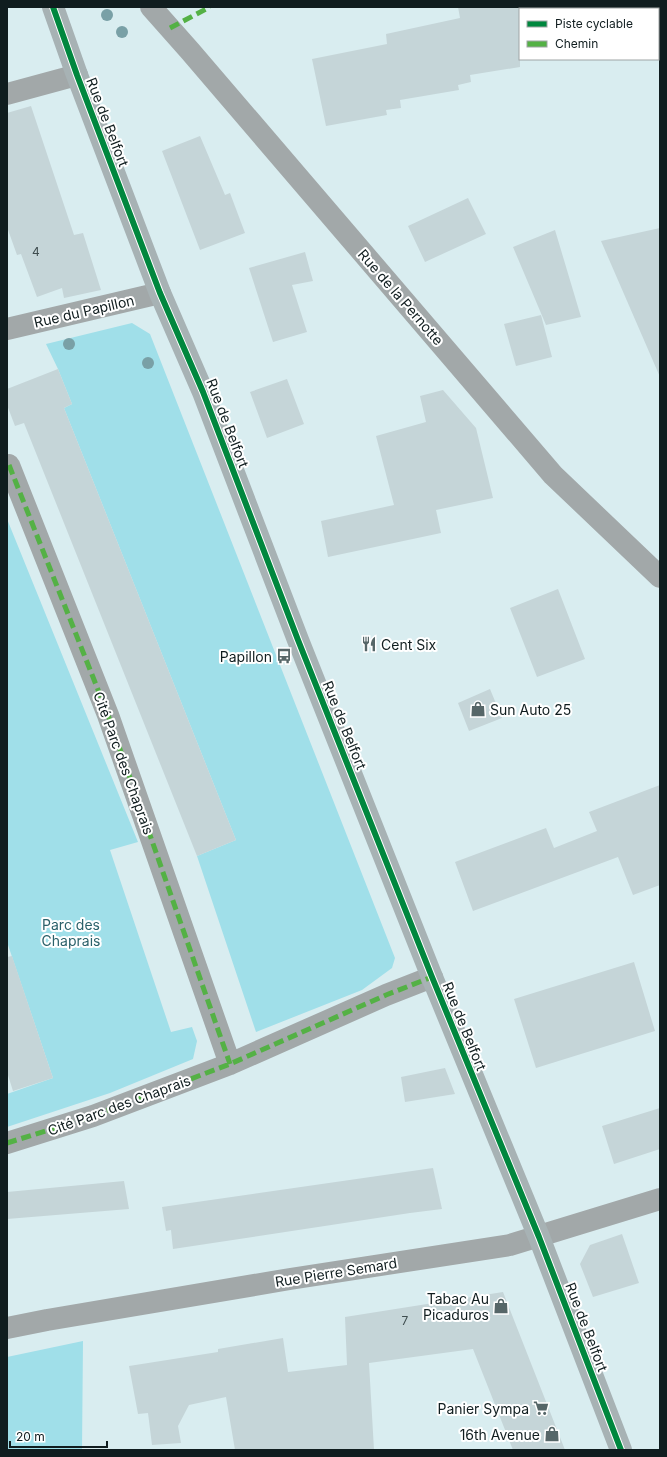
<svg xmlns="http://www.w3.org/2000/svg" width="667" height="1457" viewBox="0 0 667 1457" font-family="Inter,sans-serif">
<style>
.green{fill:#a0dfe9}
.building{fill:#c5d5d8}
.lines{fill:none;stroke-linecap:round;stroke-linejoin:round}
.minor{stroke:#a2a8a9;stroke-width:22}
.tertiary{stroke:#a2a8a9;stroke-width:22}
.secondary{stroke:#a7b2b4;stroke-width:22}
.quiet{stroke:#54b145;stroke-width:5;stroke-dasharray:10 5;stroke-linecap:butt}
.cycleway-casing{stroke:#fff;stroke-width:8}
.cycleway{stroke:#00873e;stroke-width:6}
.tree{fill:#79a0a6}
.labels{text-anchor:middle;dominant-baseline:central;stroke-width:4;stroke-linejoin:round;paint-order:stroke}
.number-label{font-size:12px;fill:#3f4d4f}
.street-label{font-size:14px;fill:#101d1f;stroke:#fff}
.poi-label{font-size:14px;fill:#101d1f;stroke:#fff;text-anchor:end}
.park-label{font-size:14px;fill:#2b616a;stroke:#fff}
</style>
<rect width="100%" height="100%" fill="#d9edf0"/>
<path class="green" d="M132,323L150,334L395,958L392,968L362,990L256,1032L197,856L236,840L64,408L72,404L58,369L46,344Z
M7,519L138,842L110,850L171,1032L192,1027L197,1041L193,1059L110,1093L7,1127V1094L53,1078L7,942Z
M83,1341L82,1450H7V1357Z"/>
<path class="building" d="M458,7H520V67L470,75L471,82L458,85L459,90L400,100L401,108L386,110L387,115L326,126L312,59L387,44L386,34L460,18Z
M31,106L74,235L83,233L101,290L64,298L62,288L37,297L21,254L17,255L7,227V113Z
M200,136L225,195L230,193L245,233L200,250L162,151Z
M468,198L486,234L425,262L408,226Z
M660,228V377L601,241Z
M555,230L581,317L546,325L513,247Z
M305,252L313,281L292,285L307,332L273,342L249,268Z
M541,315L552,357L516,366L504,324Z
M58,369L72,404L64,408L236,840L197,856L24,423L15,426L7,405V389Z
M287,379L304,424L267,438L250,392Z
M443,390L476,428L493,498L436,510L441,533L328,557L321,521L394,505L376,436L426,422L420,396Z
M558,589L585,659L537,677L510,608Z
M490,689L502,718L469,731L458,703Z
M660,785V885L633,895L618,857L473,911L455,862L546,828L554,848L597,831L589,812Z
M12,956L53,1078L13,1091L7,1072V957Z
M634,962L655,1031L536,1068L514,999Z
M445,1068L455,1094L405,1102L401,1077Z
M660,1108V1149L614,1164L602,1126Z
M433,1168L442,1209L410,1213L173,1249L171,1230L166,1231L162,1207Z
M124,1181L129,1209L7,1219V1192Z
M622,1234L639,1283L593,1297L580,1264L590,1245Z
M503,1292L565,1450H513L473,1349L369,1363L374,1450H235L226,1397L189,1405L178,1426L181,1443L152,1445L148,1413L138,1414L129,1366L218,1352V1349L283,1338L288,1372L347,1365L345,1317Z"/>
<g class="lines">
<path class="minor" d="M7,94L77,75
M7,329L160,293
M9,465L108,715L230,1064
M7,1143L93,1116L230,1064L386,995L432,977
M7,1328L47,1320L290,1279L510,1245L660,1199"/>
<path class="tertiary" d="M151,7L190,51L553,475L660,577"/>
<path class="secondary" d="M53,7L77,75L160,293L203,392L298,640L432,977L539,1237L621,1450"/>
<path class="quiet" d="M170,28L210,7
M9,465L108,715L230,1064
M7,1143L93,1116L230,1064L386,995L432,977"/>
<g class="cycleway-casing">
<path id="cycleway" d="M53,7L77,75L160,293L203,392L298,640L432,977L539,1237L621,1450"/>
</g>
<use href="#cycleway" class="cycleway"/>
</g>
<g class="tree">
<circle cx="107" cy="15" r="6"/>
<circle cx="122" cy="32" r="6"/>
<circle cx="69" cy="344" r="6"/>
<circle cx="148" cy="363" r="6"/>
</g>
<defs>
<g id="restaurant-bare" transform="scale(1.2)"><path d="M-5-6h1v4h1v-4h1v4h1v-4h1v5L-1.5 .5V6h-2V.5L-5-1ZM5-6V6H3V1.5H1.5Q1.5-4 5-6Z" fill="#566668" stroke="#fff" stroke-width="2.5" paint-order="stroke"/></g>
<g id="bus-bare" transform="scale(1.2)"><path d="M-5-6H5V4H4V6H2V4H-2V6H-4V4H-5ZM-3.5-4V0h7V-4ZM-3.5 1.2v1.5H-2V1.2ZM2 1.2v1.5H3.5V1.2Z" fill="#566668" stroke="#fff" stroke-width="2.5" paint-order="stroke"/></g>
<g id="shop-bare" transform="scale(1.2)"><path d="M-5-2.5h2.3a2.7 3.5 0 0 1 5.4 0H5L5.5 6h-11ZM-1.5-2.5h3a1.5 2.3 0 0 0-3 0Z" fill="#566668" stroke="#fff" stroke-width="2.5" paint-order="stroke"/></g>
<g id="supermarket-bare" transform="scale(1.2)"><path d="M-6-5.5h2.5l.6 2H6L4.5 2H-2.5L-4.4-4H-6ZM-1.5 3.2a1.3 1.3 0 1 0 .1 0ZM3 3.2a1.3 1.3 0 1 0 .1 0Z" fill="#566668" stroke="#fff" stroke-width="2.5" paint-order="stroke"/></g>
</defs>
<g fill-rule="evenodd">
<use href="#restaurant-bare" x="369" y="644"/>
<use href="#bus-bare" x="284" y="656"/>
<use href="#shop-bare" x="478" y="709"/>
<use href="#shop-bare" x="501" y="1306"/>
<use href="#supermarket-bare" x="541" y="1408"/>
<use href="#shop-bare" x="552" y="1434"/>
</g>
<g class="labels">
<g class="number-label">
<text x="36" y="251">4</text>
<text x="405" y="1320">7</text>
</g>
<g class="street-label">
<text transform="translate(108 122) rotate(69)">Rue de Belfort</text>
<text transform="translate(401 297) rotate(49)">Rue de la Pernotte</text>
<text transform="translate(84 311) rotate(-13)">Rue du Papillon</text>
<text transform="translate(228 423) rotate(69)">Rue de Belfort</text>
<text transform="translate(345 725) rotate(68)">Rue de Belfort</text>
<text transform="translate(124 763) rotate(70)">Cité Parc des Chaprais</text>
<text transform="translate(465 1026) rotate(68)">Rue de Belfort</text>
<text transform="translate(119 1105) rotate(-20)">Cité Parc des Chaprais</text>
<text transform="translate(336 1272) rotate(-9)">Rue Pierre Semard</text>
<text transform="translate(587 1327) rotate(69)">Rue de Belfort</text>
</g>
<g class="poi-label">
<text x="381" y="644" text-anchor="start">Cent Six</text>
<text x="272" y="656">Papillon</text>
<text x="490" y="709" text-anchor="start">Sun Auto 25</text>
<text x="489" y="1298">Tabac Au<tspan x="489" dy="16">Picaduros</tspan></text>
<text x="529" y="1408">Panier Sympa</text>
<text x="540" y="1434">16th Avenue</text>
</g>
<g class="park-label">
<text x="71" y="924">Parc des<tspan x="71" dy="16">Chaprais</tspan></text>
</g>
</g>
<rect width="667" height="1457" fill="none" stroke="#101d1f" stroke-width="16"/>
<rect x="519" y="8" width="140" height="52" fill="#ffffff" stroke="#9fa5a5"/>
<rect x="527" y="21" width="20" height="6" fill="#00873e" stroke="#9fa5a5"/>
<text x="555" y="28" font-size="12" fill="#101d1f">Piste cyclable</text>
<rect x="527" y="41" width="20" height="6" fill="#54b145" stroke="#9fa5a5"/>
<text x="555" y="48" font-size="12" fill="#101d1f">Chemin</text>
<path d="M10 1441v6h97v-6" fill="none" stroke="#101d1f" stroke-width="2"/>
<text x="16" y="1441" font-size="12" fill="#101d1f" stroke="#ffffff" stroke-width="3" paint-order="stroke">20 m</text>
</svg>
